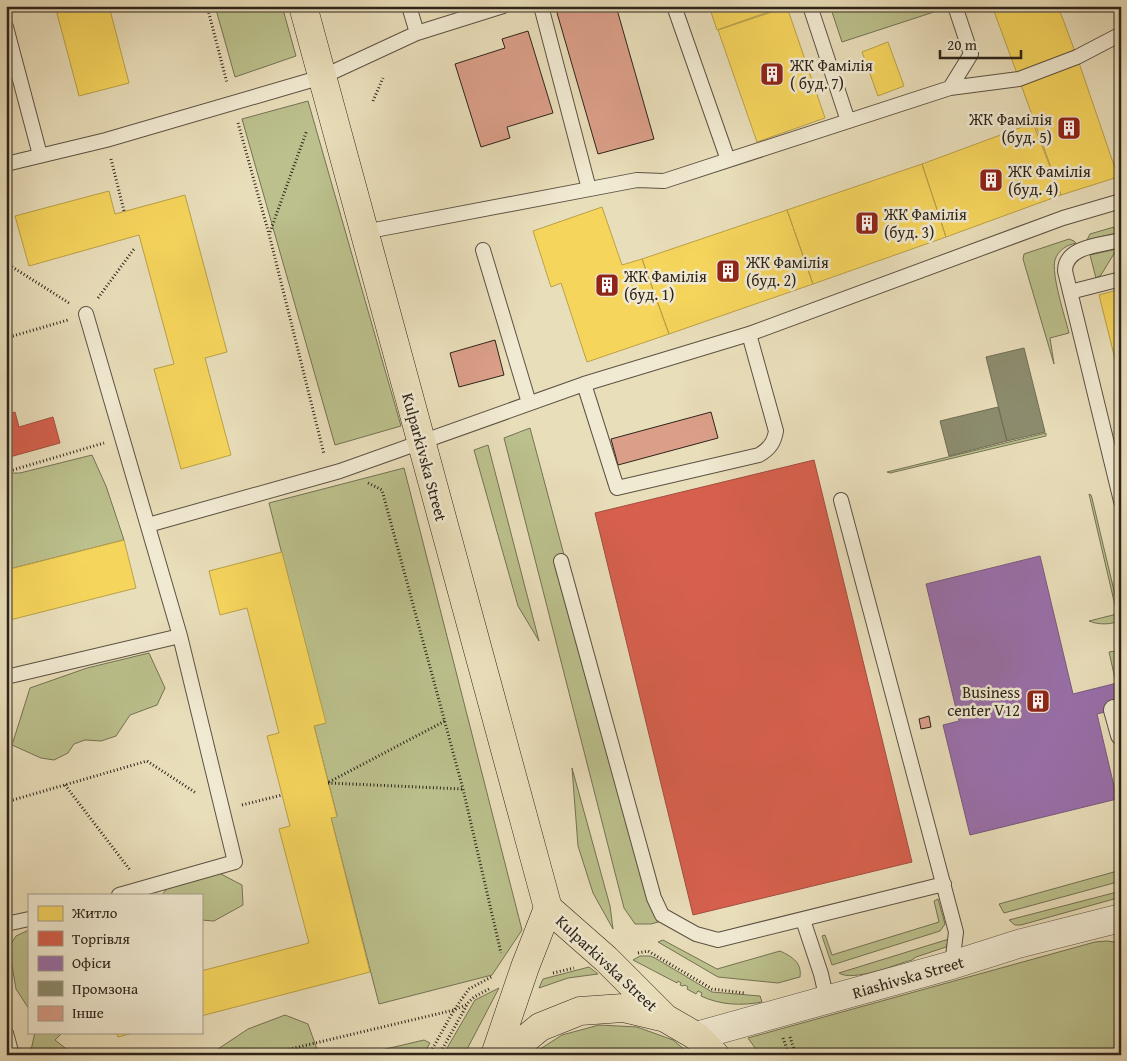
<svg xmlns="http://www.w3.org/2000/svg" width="1127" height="1061" viewBox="0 0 1127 1061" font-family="'Gentium Book Plus',serif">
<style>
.green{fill:#bbc08c;stroke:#747254}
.homes{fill:#f6d55c;stroke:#baa048}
.shops{fill:#d6604d;stroke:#a34e3e}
.offices{fill:#9970ab;stroke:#795980}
.industry{fill:#8c8c6e;stroke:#706d55}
.building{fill:#db9f89;stroke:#2d241b}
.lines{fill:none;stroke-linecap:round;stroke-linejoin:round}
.service-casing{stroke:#5c5243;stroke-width:16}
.pedestrian-casing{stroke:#5c5243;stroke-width:22}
.minor-casing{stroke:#5c5243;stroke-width:29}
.primary-casing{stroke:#2d241b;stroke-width:29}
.path{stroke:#2d241b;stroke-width:3;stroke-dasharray:1 2.5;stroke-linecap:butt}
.service{stroke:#f1ead2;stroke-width:14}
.pedestrian{stroke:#f1ead2;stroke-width:20}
.minor{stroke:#f1ead2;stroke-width:28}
.primary{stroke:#e9deba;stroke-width:28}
.labels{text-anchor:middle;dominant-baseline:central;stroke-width:5;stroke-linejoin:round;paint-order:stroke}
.poi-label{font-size:16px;fill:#2d241b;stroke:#f1ead2;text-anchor:start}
.street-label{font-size:16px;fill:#2d241b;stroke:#f1ead2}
</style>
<rect width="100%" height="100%" fill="#e9deba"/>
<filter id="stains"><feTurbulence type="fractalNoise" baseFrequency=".004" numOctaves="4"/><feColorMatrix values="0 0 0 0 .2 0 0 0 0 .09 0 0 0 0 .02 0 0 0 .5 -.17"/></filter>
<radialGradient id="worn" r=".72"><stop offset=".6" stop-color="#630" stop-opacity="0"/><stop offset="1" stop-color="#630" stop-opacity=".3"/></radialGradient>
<path class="green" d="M215,6H282L296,56L235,77Z
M830,6H939L940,10L842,42Z
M308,101L401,426L335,445L242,119Z
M1114,227L1115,230L1121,228V232L1087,240L1090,234Z
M1069,239L1074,241L1076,243C1067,245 1058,250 1055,260C1051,274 1065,317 1069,333L1050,338L1054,364L1023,259L1024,254Z
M1121,248V256L1115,252L1101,275L1096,278L1090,255Z
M530,428L662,921L651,924H635L624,908L504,438Z
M1046,433V436L890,473L887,472Z
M488,445L539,641L518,606L474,450Z
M92,455L106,486L124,540L6,570V473H20Z
M404,468L522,930L492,975L379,1004L331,818L337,816L314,726L325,723L269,503Z
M1089,494L1091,495L1092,498L1121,620C1112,625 1098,625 1089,621L1117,614Z
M1116,651L1121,653V682L1116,683L1109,652Z
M149,653L165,688L157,705L130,715L116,736L101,741L85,740L74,744L68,753L54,760L41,758L12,745L30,688L87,668Z
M572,768L610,906L613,929L593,893L578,846Z
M1121,870V881L1004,913L999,904Z
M219,873L242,885L243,905L214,921L201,920V895H162L169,886Z
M1121,891V897L1021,925H1015L1009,920Z
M938,899L945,924L940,931L832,965L822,936L825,935L832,955L939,922L934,901Z
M29,930V1009L16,989L9,947L16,936Z
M949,939L946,947L916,957L912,960C894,965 853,982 839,973Z
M663,940L717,969L780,951C793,957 802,963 800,977L778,983L718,977L658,942Z
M1107,941L1121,943V1055H760L748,1038L1095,942Z
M640,956H650L655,958L712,992L760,996L762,1002C741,1006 720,1005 701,996L702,993L698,991L696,994L687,989L688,987L685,985L683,986L680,985L681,983L678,981L677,983L633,960Z
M589,967L598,974L568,978L539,988L543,979Z
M499,988L464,1055H443L475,1000Z
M285,1015L308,1024L319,1055H209L248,1029Z
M599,1025L637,1027L673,1040L691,1055H531L562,1035Z
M35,1032H63L55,1040L74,1055H30Z
M424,1040L430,1043L423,1055H360Z"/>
<path class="homes" d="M55,6H109L129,83L79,96Z
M709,6H785L717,30Z
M992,6H1058L1077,57L1019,79Z
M787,7L825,118L757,142L718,30Z
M888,42L904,86L878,96L862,52Z
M1077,57L1118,177L1061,195L1019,79Z
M1033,123L1061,195L946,237L922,164Z
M922,164L946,237L813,284L787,210Z
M109,191L115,214L185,195L227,352L205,358L231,455L181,469L154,369L174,364L139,235L29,266L15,216Z
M602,207L622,265L642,259L669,334L587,362L561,283L551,287L533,231Z
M787,210L813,284L669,334L642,259Z
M1121,289V383L1099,295Z
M124,540L136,588L6,621V570Z
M282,552L326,723L314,726L337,817L331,818L370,972L201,1016V971L309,943L279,829L290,826L267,736L279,733L247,608L220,615L209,571Z
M116,1032H137L118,1037Z"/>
<path class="shops" d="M15,412L19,427L53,417L60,443L6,458V415Z
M814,460L912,862L693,915L595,513Z"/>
<path class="offices" d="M1040,556L1073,694L1121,682V708L1097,714L1117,799L970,835L943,725L959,721L926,584Z"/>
<path class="industry" d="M1024,348L1045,432L1007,441L986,357Z
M998,407L1007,441L949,456L940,421Z"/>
<path class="building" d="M555,6H616L654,139L598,154Z
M528,31L553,113L507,127L510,138L481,147L455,64L505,48L502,39Z
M495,340L504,375L459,387L450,353Z
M711,412L718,438L618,465L611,439Z
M929,716L931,727L921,729L919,719Z"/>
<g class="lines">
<g class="service-casing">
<path id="service" d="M409,6L417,33
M541,6L589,189
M674,6L728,160
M810,6L848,121
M6,27L40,155
M950,88L1019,79L1077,57L1121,34
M6,164L106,140L322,77L417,33L503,6
M364,232L637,180L664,181L950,88L971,54L955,6
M1121,240C1101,245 1065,246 1065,271L1121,501
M483,250L529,403
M1070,292L1121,279
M86,314L180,636L235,862L119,895
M584,384L617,488L759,455C769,449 774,443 776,431L749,334
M841,500L956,932L952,965
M148,525L340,471L584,384L749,334L1063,218L1121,201
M561,561L654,898L662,915L696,934L718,940L944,884
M6,677L180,636
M803,920L821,974L827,1000
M6,924L29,919
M6,1033L12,1055"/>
</g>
<g class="pedestrian-casing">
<path id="pedestrian" d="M1114,710L1121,735"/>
</g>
<g class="minor-casing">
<path id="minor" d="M696,1036L952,965L1018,944L1121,918"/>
</g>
<g class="primary-casing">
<path id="primary" d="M303,6L548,908L606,959L665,1018
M495,1055L525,967L548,908
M506,1055L540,1027L580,1011L623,1008L665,1018L696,1036L715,1055"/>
</g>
<path class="path" d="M207,6L227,83
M373,101L383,78
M238,123L269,234L324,454
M111,159L124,211
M270,232L307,130
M6,263L69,303
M98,298L134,249
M6,338L68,320
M6,472L104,443
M368,483L382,490L463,789L501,953
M329,782L445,721
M328,783L463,789
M65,785L130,870
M6,802L147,761L196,793
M242,805L282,795
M638,953L648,951L712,989L744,993
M553,973L574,968
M790,1037L796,1055
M783,1038L789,1055
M265,1055L454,1010L468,1004
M429,1055L454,1010L469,989L493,976
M439,1055L468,1003L474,997L489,989"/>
<use href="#service" class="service"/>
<use href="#pedestrian" class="pedestrian"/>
<use href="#minor" class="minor"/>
<use href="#primary" class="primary"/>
</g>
<defs>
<g id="building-square" transform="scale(1.25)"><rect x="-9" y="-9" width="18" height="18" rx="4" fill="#8f2418" stroke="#f1ead2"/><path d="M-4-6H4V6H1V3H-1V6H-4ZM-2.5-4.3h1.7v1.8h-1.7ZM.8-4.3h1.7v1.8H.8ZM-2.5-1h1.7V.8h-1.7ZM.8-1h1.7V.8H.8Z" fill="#fff"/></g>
</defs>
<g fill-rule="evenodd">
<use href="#building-square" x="772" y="74"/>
<use href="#building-square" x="1069" y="128"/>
<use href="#building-square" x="991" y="180"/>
<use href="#building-square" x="867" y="223"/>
<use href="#building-square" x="728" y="271"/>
<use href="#building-square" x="607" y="285"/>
<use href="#building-square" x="1038" y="701"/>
</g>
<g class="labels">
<g class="poi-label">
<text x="790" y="65">ЖК Фамілія<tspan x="790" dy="18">( буд. 7)</tspan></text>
<text x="1052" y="119" text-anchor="end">ЖК Фамілія<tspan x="1052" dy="18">(буд. 5)</tspan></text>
<text x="1008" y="171">ЖК Фамілія<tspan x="1008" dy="18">(буд. 4)</tspan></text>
<text x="884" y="214">ЖК Фамілія<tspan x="884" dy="18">(буд. 3)</tspan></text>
<text x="746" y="262">ЖК Фамілія<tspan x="746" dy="18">(буд. 2)</tspan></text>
<text x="624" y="276">ЖК Фамілія<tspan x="624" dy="18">(буд. 1)</tspan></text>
<text x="1020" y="692" text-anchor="end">Business<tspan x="1020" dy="18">center V12</tspan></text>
</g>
<g class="street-label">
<text transform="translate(425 457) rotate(75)">Kulparkivska Street</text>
<text transform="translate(607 963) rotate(43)">Kulparkivska Street</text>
<text transform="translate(908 977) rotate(-16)">Riashivska Street</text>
</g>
</g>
<rect width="1127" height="1061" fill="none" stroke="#e9deba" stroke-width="25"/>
<rect x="8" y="8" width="1112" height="1046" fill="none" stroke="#2d241b" stroke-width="2.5"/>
<rect x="12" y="12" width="1102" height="1036" fill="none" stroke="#2d241b"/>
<rect x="28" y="894" width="175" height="140" fill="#f1ead2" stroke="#a39b89"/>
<rect x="38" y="906" width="25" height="15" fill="#f6d55c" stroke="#a39b89"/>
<text x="72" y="918" font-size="15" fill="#2d241b">Житло</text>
<rect x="38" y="931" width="25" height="15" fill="#d6604d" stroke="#a39b89"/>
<text x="72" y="944" font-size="15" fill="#2d241b">Торгівля</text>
<rect x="38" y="956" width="25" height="15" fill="#9970ab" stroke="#a39b89"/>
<text x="72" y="968" font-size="15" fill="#2d241b">Офіси</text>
<rect x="38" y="981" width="25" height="15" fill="#8c8c6e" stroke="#a39b89"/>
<text x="72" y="994" font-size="15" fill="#2d241b">Промзона</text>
<rect x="38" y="1006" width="25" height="15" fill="#db9f89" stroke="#a39b89"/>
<text x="72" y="1018" font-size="15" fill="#2d241b">Інше</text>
<path d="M940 50v8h81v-8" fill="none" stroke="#2d241b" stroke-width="2.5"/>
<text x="947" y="50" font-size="15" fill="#2d241b" stroke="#f1ead2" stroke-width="4" paint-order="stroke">20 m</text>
<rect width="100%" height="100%" filter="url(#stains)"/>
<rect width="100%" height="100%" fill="url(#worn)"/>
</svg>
